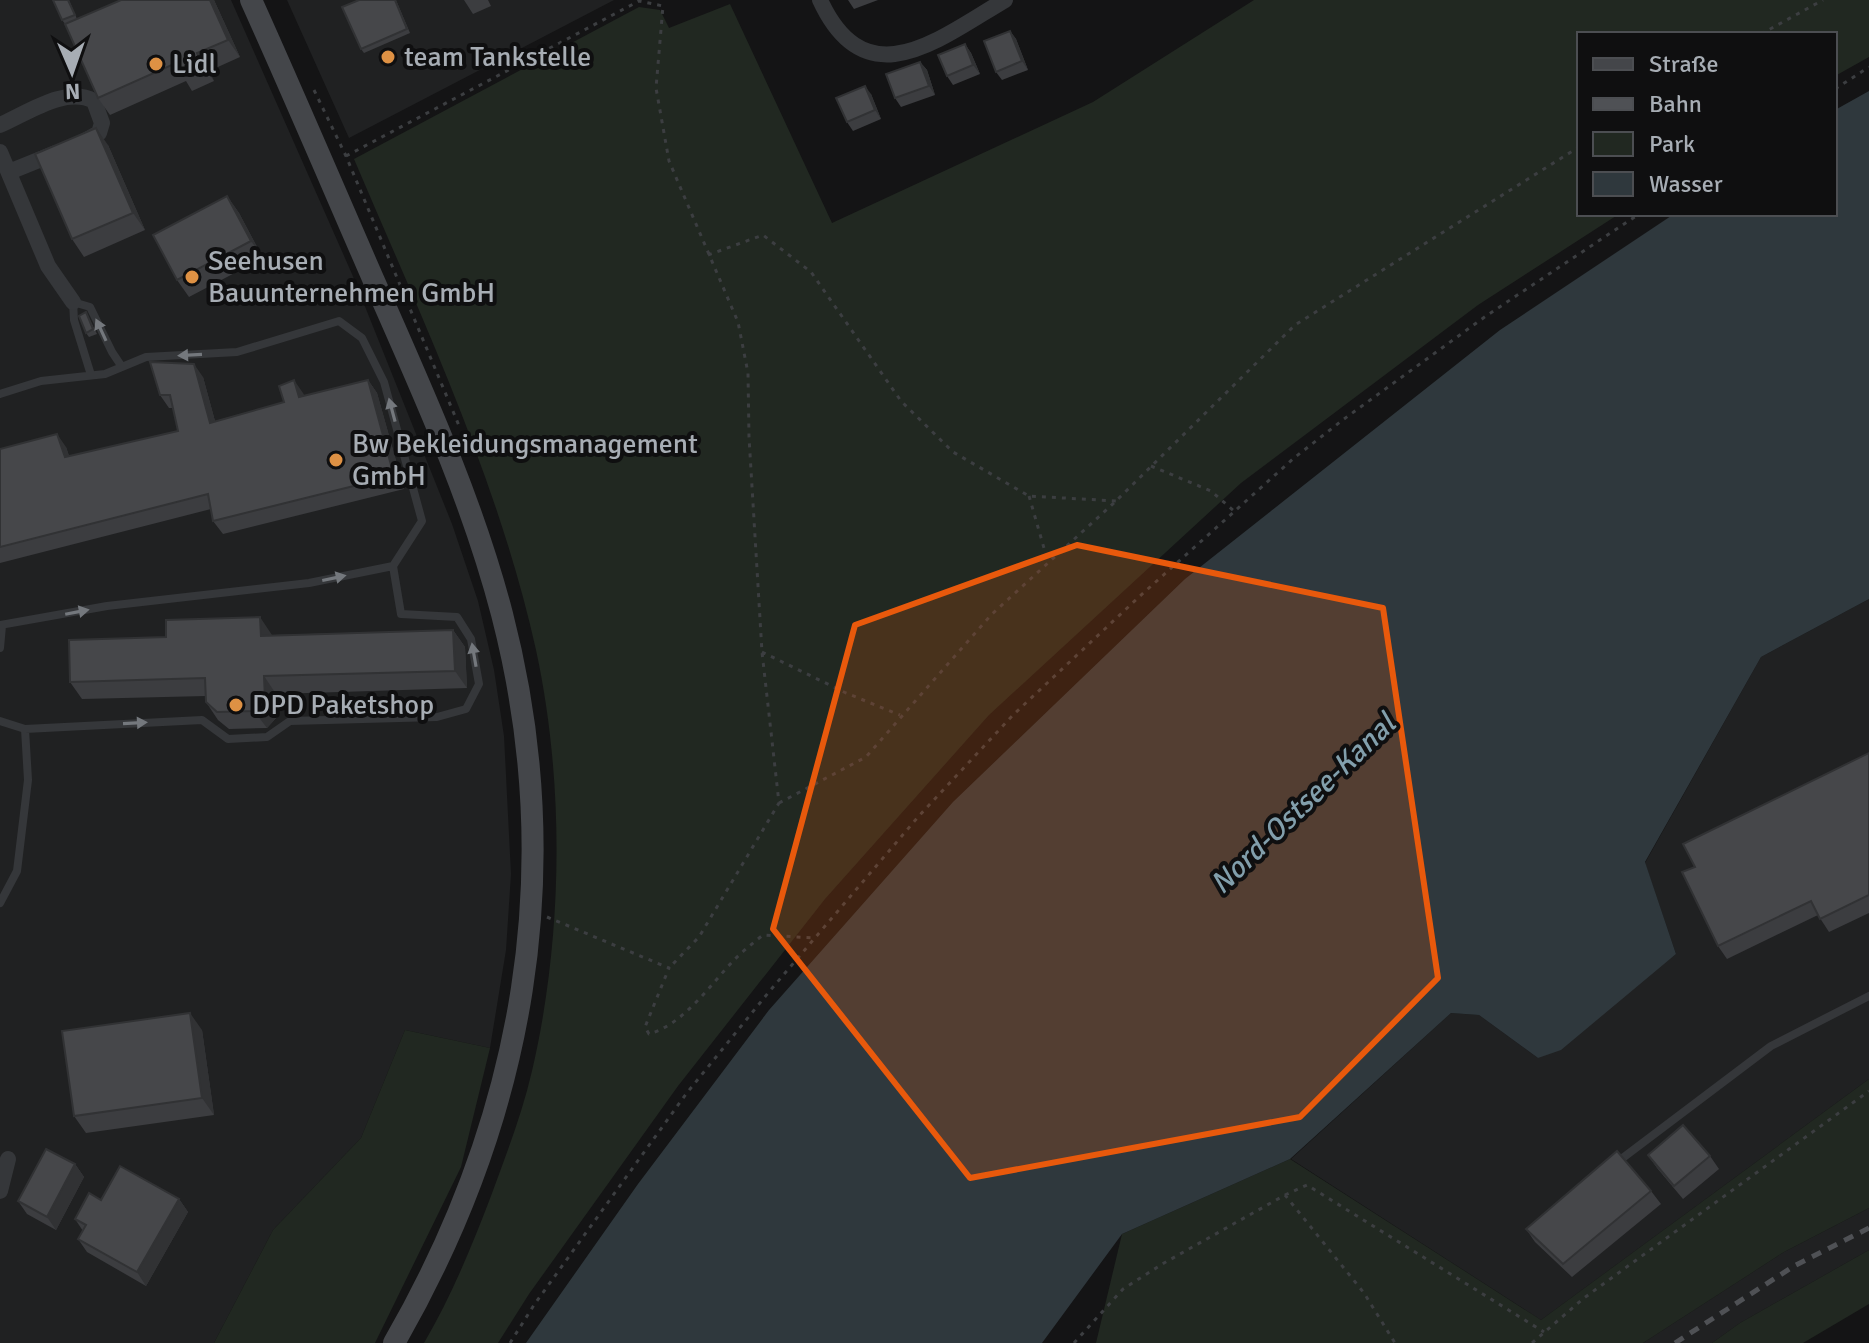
<svg xmlns="http://www.w3.org/2000/svg" width="1869" height="1343" viewBox="0 0 1869 1343" font-family="Signika,sans-serif">
<style>
.built{fill:#202122}
.green{fill:#212821}
.water{fill:#2f383d}
.lines{fill:none;stroke-linecap:round;stroke-linejoin:round}
.path{stroke:#3c3e41;stroke-width:3;stroke-dasharray:4 6;stroke-linecap:butt}
.lane{stroke:#35373a;stroke-width:8}
.street{stroke:#35373a;stroke-width:16}
.secondary{stroke:#44464a;stroke-width:22}
.rail{stroke:#4f5155;stroke-width:5;stroke-dasharray:10 8;stroke-linecap:butt}
.wall{fill:#3c3d40}
.shaded-wall{fill:#313234}
.building{fill:#46474a;stroke:#313234;stroke-width:2}
.oneway{fill:#74787d}
.marked{fill:#e8590c;fill-opacity:0.2;stroke:#e8590c;stroke-width:6;stroke-linejoin:round}
.poi-dot{fill:#de9144;stroke:#0f0f10;stroke-width:3}
.labels{text-anchor:middle;dominant-baseline:central;stroke-width:8;stroke-linejoin:round;paint-order:stroke}
.poi-label{font-size:28px;fill:#a7adb4;stroke:#0f0f10;text-anchor:start}
.water-label{font-size:30px;font-style:italic;fill:#829fac;stroke:#0f0f10}
</style>
<rect width="100%" height="100%" fill="#141415"/>
<path class="built" d="M0,0H231L352,274L452,524L478,601L494,670L504,736L511,874L506,950L490,1048L405,1030L361,1138L273,1230L214,1343H0Z
M287,0H614L349,138Z
M1869,599V1079L1541,1320L1291,1159L1451,1013L1479,1015L1538,1058L1676,954L1645,863L1761,657Z
M1869,1208V1250L1740,1323L1712,1343H1643L1784,1252Z"/>
<path class="green" d="M1254,0H1869V57L1835,76V34H1579V214H1619L1478,305L1241,483L989,715L825,899L678,1086L529,1294L498,1343H424C451,1297 472,1246 491,1196C506,1155 522,1114 532,1071C563,938 565,784 536,650C498,479 422,319 354,159L639,7L660,10L669,28L730,4L832,223L1093,102Z
M405,1030L490,1048L461,1167L375,1343H214L273,1230L361,1138Z
M1869,1079V1208L1784,1252L1643,1343H1096L1122,1234L1290,1159L1541,1320Z
M1869,1250V1304L1803,1343H1712L1740,1323Z"/>
<path class="water" d="M1869,91V599L1761,657L1645,862L1676,954L1561,1050L1538,1058L1479,1015L1451,1013L1290,1159L1122,1234L1042,1343H526L638,1184L769,1010L953,802L1185,579L1500,330L1674,214H1835V110Z"/>
<g class="lines">
<path class="path" d="M1761,34L1823,0
M1835,89L1869,67
M314,90L346,156L460,428
M346,156L639,1L663,6L656,88L669,161L738,322L748,373L749,437L762,652L779,803L699,937L669,968
M708,255L763,235L811,272L901,401L953,452L1029,496L1116,501
M1151,466L1211,491L1234,511
M1029,496L1048,562
M762,652L846,693L900,715
M779,803L866,757L991,615L1116,501L1295,325L1579,147
M547,917L669,968L645,1027L649,1034C684,1024 710,985 734,960C743,951 753,943 763,935L815,938
M1285,1195L1307,1185L1544,1332
M510,1343L534,1305L686,1094L768,993L918,817L1013,715L1140,596L1294,458L1344,419L1486,316L1639,214
M1074,1343L1123,1289L1164,1263L1285,1195L1364,1293L1395,1343
M1532,1343L1584,1298L1869,1091"/>
<path class="lane" d="M91,375L74,320L73,302L90,307L112,352L122,367
M0,394L41,381L105,374L146,357L237,352L339,321L362,338L384,382L422,521L393,566L401,614L457,617L471,639L479,684L466,709L437,717L290,721L267,737L228,739L202,720L25,729L0,721
M0,625L107,606L309,583L393,566
M0,648L2,626
M0,903L17,871L28,780L25,729
M1616,1163L1771,1046L1869,996"/>
<path class="street" d="M820,0C866,100 939,39 1005,0
M0,125C28,113 65,86 94,101L102,123L99,133L81,143
M0,152L48,266L73,302
M9,172L56,153
M0,1191L8,1159"/>
<path class="secondary" d="M251,0C293,93 333,187 374,281C422,390 472,499 502,614C568,869 525,1116 394,1343"/>
<path class="rail" d="M1675,1343L1794,1266L1869,1228"/>
</g>
<path class="wall" d="M69,0L77,19L214,0L240,57L209,71L214,81L192,91L186,81L110,115L98,98L66,25L62,20Z
M396,0L410,33L364,53L361,49Z
M464,0H488L491,6L473,14Z
M848,0H878L854,9Z
M1010,31L1016,39L1028,70L1002,80L996,72Z
M965,44L971,53L980,74L953,85L947,76Z
M920,62L927,70L935,95L901,107L895,98Z
M871,94L881,119L853,131L847,122Z
M108,145L145,230L84,257L72,239Z
M227,196L239,213L263,258L189,297L177,280Z
M86,312L97,334L89,337L86,333Z
M203,377L215,421L284,402L303,393L304,396L368,380L377,393L404,489L223,534L213,521L211,509L0,563V449L66,447L69,456L178,431L173,408H169L160,395Z
M453,630L465,647L467,688L276,694L277,717L267,728L229,729L218,720L206,702V696L82,699L70,682L272,635Z
M1869,753V913L1829,932L1818,915L1727,959L1718,946L1695,867Z
M202,1030L214,1115L86,1133L74,1116Z
M1648,1155L1710,1156L1719,1169L1683,1199L1657,1168Z
M75,1164L84,1177L56,1230L27,1214L18,1201Z
M1651,1191L1661,1204L1572,1277L1535,1242L1526,1229Z
M179,1199L188,1212L146,1286L87,1252L78,1239L83,1231L75,1219L101,1200Z"/>
<path class="shaded-wall" d="M210,0H214L240,57L228,40Z
M1010,31L1016,39L1028,70L1022,61Z
M965,44L971,53L980,74L973,65Z
M197,53L209,71L214,81L202,64Z
M920,62L927,70L935,95L929,86Z
M865,86L871,94L881,119L875,110Z
M96,128L108,145L145,230L133,213Z
M227,196L239,213L263,258L251,241Z
M194,364L203,377L219,436L210,423Z
M294,380L303,393L308,410L299,397Z
M368,380L377,393L404,489L394,476Z
M57,434L66,447L74,470L65,457Z
M260,617L272,635L273,653L261,636Z
M453,630L465,647L467,688L455,671Z
M264,676L276,694L277,717L267,728L254,711Z
M190,1013L202,1030L214,1115L202,1098Z
M75,1164L84,1177L56,1230L47,1217Z
M179,1199L188,1212L146,1286L137,1272Z"/>
<path class="building" d="M53,0H68L75,15L62,20Z
M121,0H210L228,40L197,53L202,64L180,73L176,63L98,98L65,24Z
M359,0H395L407,29L361,49L342,7Z
M1010,31L1022,61L996,72L984,41Z
M965,44L973,65L947,76L938,55Z
M920,62L929,86L895,98L886,74Z
M865,86L875,110L847,122L836,98Z
M96,128L133,213L72,239L35,154Z
M227,196L251,241L177,280L153,235Z
M86,312L93,329L86,333L79,316Z
M150,362L194,364L210,423L284,402L279,386L294,380L299,397L368,380L394,476L213,521L208,494L0,547V449L57,434L65,457L178,431L170,395H160Z
M260,617L261,636L453,630L455,671L264,676L265,699L254,711L217,712L206,702L205,678L70,682L69,640L166,637V620Z
M1869,753V895L1820,919L1811,901L1718,946L1682,872L1695,867L1683,844Z
M190,1013L202,1098L74,1116L62,1031Z
M1683,1125L1710,1156L1674,1186L1648,1155Z
M46,1149L75,1164L47,1217L18,1201Z
M1617,1151L1651,1191L1563,1264L1526,1229Z
M120,1166L179,1199L137,1272L78,1239L86,1225L75,1219L89,1193L101,1200Z"/>
<defs><path id="oneway-solid" d="M-6-.8H1V-3.2L6.5 0L1 3.2V.8H-6Z" transform="scale(2)"/></defs>
<g class="oneway">
<use href="#oneway-solid" transform="translate(101 330) rotate(-115)"/>
<use href="#oneway-solid" transform="translate(190 355) rotate(177)"/>
<use href="#oneway-solid" transform="translate(392 410) rotate(-105)"/>
<use href="#oneway-solid" transform="translate(334 578) rotate(-12)"/>
<use href="#oneway-solid" transform="translate(77 612) rotate(-11)"/>
<use href="#oneway-solid" transform="translate(474 655) rotate(-100)"/>
<use href="#oneway-solid" transform="translate(135 723) rotate(-3)"/>
</g>
<path class="marked" d="M1077,545L1383,608L1438,978L1300,1117L970,1178L773,929L855,625Z"/>
<g class="poi-dot">
<circle cx="388" cy="57" r="8"/>
<circle cx="156" cy="64" r="8"/>
<circle cx="192" cy="277" r="8"/>
<circle cx="336" cy="460" r="8"/>
<circle cx="236" cy="705" r="8"/>
</g>
<g class="labels">
<g class="poi-label">
<text x="404" y="57">team Tankstelle</text>
<text x="172" y="64">Lidl</text>
<text x="208" y="261">Seehusen<tspan x="208" dy="32">Bauunternehmen GmbH</tspan></text>
<text x="352" y="444">Bw Bekleidungsmanagement<tspan x="352" dy="32">GmbH</tspan></text>
<text x="252" y="705">DPD Paketshop</text>
</g>
<g class="water-label">
<text transform="translate(1303 804) rotate(-44)">Nord-Ostsee-Kanal</text>
</g>
</g>
<rect x="1577" y="32" width="260" height="184" fill="#0f0f10" stroke="#4c4e52" stroke-width="2"/>
<rect x="1593" y="58" width="40" height="12" fill="#44464a" stroke="#4c4e52" stroke-width="2"/>
<text x="1649" y="72" font-size="24" fill="#a7adb4">Straße</text>
<rect x="1593" y="98" width="40" height="12" fill="#4f5155" stroke="#4c4e52" stroke-width="2"/>
<text x="1649" y="112" font-size="24" fill="#a7adb4">Bahn</text>
<rect x="1593" y="132" width="40" height="24" fill="#212821" stroke="#4c4e52" stroke-width="2"/>
<text x="1649" y="152" font-size="24" fill="#a7adb4">Park</text>
<rect x="1593" y="172" width="40" height="24" fill="#2f383d" stroke="#4c4e52" stroke-width="2"/>
<text x="1649" y="192" font-size="24" fill="#a7adb4">Wasser</text>
<g transform="translate(72 72) rotate(178)" stroke="#0f0f10" stroke-width="6" paint-order="stroke">
<path d="M0-6L14 30L0 20L-14 30Z" fill="#a7adb4"/>
<text y="-12" font-size="22" font-weight="bold" text-anchor="middle" fill="#a7adb4">N</text>
</g>
</svg>
